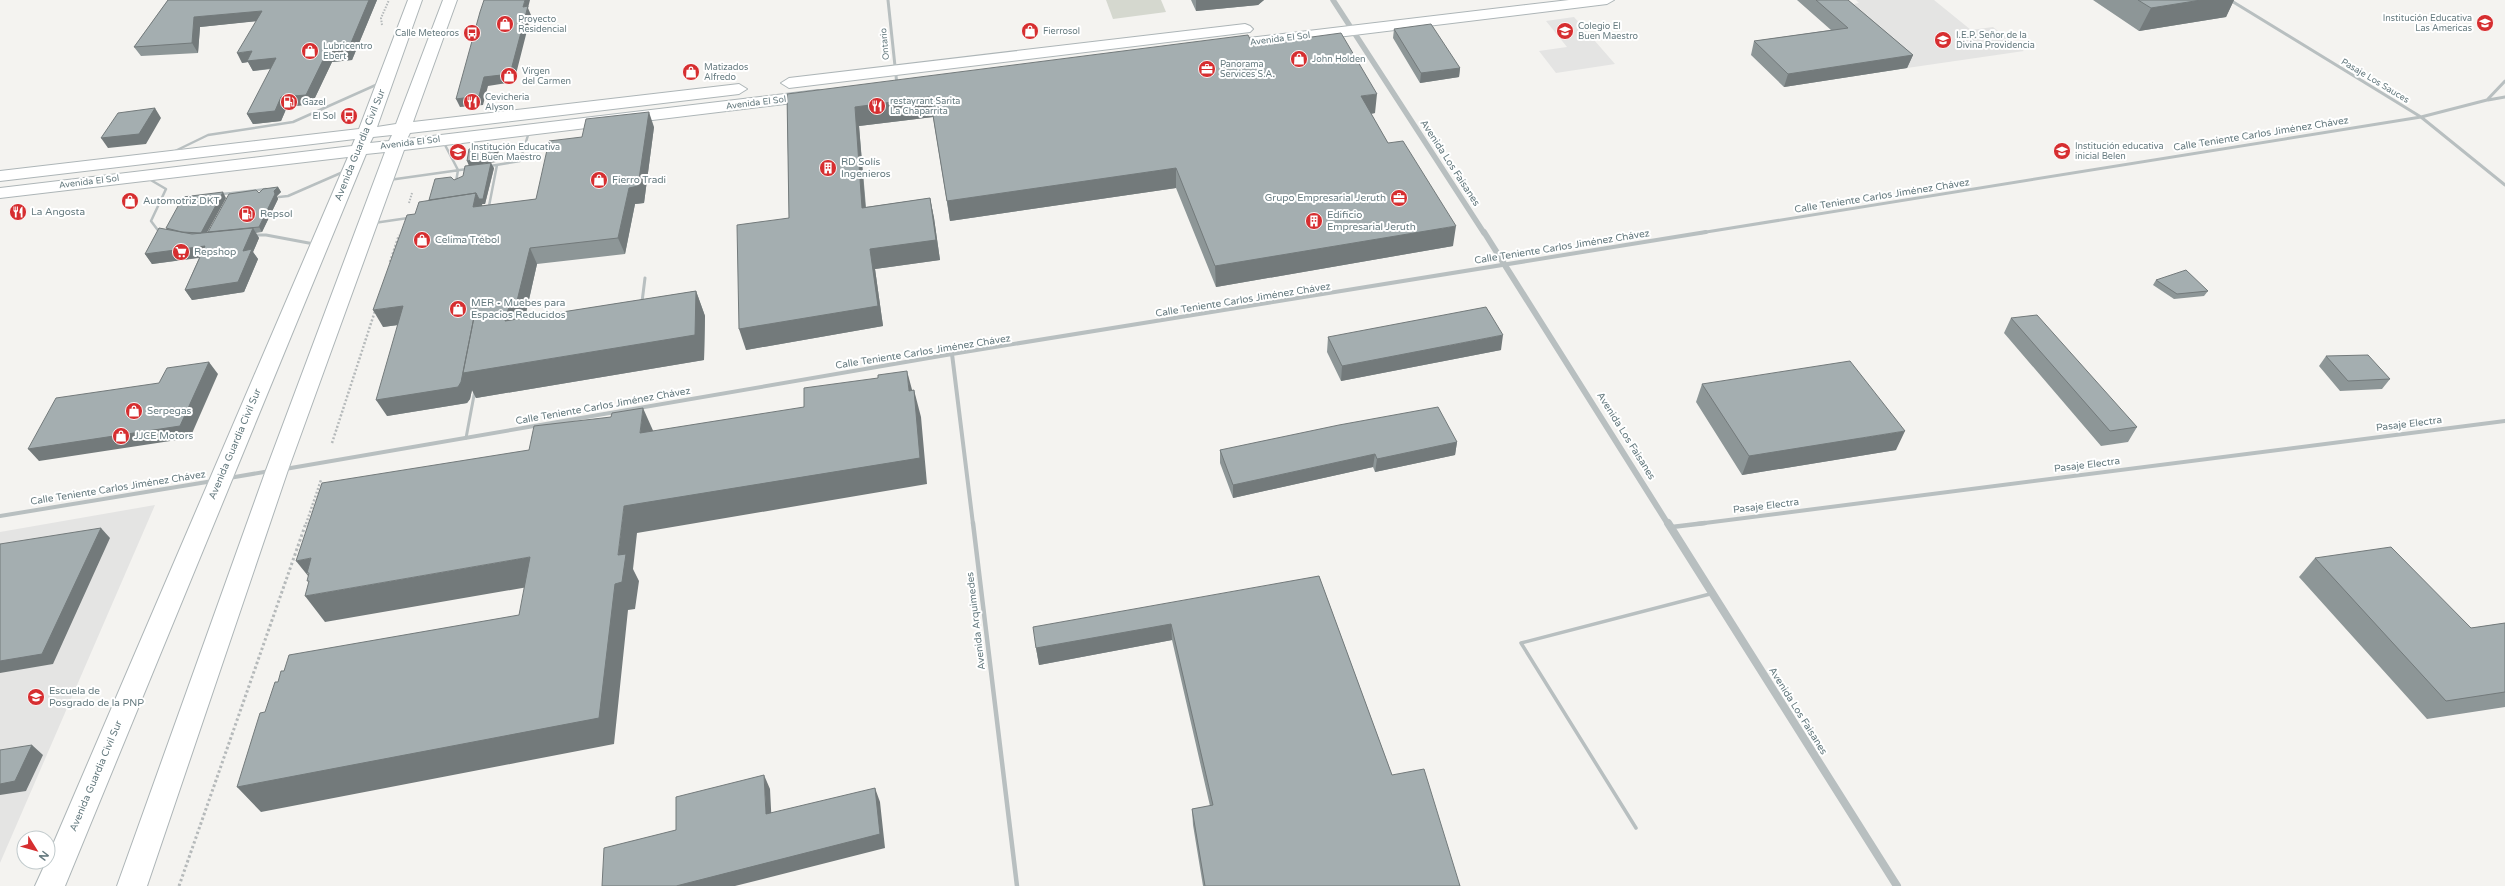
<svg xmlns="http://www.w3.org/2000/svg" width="2505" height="886" viewBox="0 0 2505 886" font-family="'Varela Round',sans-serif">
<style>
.built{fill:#e4e4e3}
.green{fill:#d5d8cf}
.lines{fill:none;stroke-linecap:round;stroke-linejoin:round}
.secondary-casing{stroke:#adb5b7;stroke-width:2}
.path-far2{stroke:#b5b9ba;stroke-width:2;stroke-dasharray:1.5 1.5;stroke-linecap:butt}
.path-far1{stroke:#b5b9ba;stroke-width:2.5;stroke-dasharray:2 2;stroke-linecap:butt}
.path{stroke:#b5b9ba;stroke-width:3;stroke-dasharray:2.5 2.5;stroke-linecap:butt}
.service-far2{stroke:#b8bfc0;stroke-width:2.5}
.service-far1{stroke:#b8bfc0;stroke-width:3}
.service{stroke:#b8bfc0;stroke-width:3.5}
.minor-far2{stroke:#b8bfc0;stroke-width:3}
.minor-far1{stroke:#b8bfc0;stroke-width:4}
.minor{stroke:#b8bfc0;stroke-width:4.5}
.tertiary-far2{stroke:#b8bfc0;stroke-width:5.5}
.tertiary-far1{stroke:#b8bfc0;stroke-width:6}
.tertiary{stroke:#b8bfc0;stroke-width:8}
.secondary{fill:#fff;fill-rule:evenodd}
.wall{fill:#8d9697}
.shaded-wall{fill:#737a7b}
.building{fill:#a4aeb0;stroke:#737a7b}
.labels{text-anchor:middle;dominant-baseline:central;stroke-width:4;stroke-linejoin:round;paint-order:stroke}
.far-poi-label{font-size:9px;fill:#657a7f;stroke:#fff;text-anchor:start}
.far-street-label{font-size:9px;fill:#657a7f;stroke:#fff}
.street-label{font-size:10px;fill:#657a7f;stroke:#fff}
.poi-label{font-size:10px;fill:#657a7f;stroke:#fff;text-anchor:start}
</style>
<rect width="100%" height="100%" fill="#f4f3f0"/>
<path class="built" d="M1856,0H1934L1971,30L1993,27L2024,51L1907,68L1836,7L1859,3Z
M1574,17L1588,33L1615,64L1556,73L1539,51L1567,47L1546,21Z
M155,505L0,863V532Z"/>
<path class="green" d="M1106,0H1161L1166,12L1113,19Z"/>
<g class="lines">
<g class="secondary-casing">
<path id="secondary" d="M408,0H422L377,127L396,124L443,0H457L413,122L739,84L747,89L739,94L410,133L407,139L818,90L824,92L826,95L824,98L818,100L404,150L288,470L147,886H117L266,470L385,152L366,154L65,886H35L46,862H48V856L348,157L0,198V188L352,146L355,139L0,181V171L359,129ZM392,135L389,141L370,143L373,137Z
M1569,0H1614L1607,4L1223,51L1215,46L1223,41Z
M1245,24L1250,26L1253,29L1250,32L789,88L781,83L789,78Z"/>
</g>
<path class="path-far2" d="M382,25L381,18L389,0
M409,203L412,193"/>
<path class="path-far1" d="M390,262L399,235
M332,443L375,311
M306,524L321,480"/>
<path class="path" d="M179,886L306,523"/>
<path class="service-far2" d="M444,143L458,170L456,182
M173,152L208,135L293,122L378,84
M490,166L520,161L529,132
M149,179L166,189L151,221L160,233
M389,180L467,169
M232,193L266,189
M222,194L232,193L230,197
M279,197L288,196L343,172
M162,201L186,198
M487,206H489L497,165
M374,223L408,218"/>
<path class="service-far1" d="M159,232L160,234
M254,235H266L314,244
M642,302L645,278
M466,438L475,390"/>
<path class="service" d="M1636,828L1521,643L1710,594"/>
<path class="minor-far2" d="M888,0L897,85
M2230,0L2421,117L2505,185
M2488,100L2505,97
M1700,233L2421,117L2487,100L2505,81"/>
<path class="minor-far1" d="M952,354L973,524
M285,469L952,354L1706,232
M229,478L270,471
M0,516L213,481
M1697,524L2505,421"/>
<path class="minor" d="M973,523L1017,886
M1672,527L1705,523"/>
<path class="tertiary-far2" d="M1333,0L1484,233"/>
<path class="tertiary-far1" d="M1484,232L1668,524"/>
<path class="tertiary" d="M1668,523L1897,886"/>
<use href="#secondary" class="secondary"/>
</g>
<path class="wall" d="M168,0H377L352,60L332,62L312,104L287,107L281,121L253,124L247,114L271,69L253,71L248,62L242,63L256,21L200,27L198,53L141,56L134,47Z
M1191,0H1264L1258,5L1196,11Z
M1797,0H1848L1913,55L1907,68L1784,87L1751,55L1754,41L1831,30Z
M2093,0H2234L2226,17L2139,31Z
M1394,29L1460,68L1459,77L1420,83L1393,38Z
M1253,45L1375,113L1371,114L1388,143L1453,246L1216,287L1176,188L950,221L933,117L859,126L866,207L930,198L934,218L940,260L875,269L883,326L746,350L789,218L787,94Z
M654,127L644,203L635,204L625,254L537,264L525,318L696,291L705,316L704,360L476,398L472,390L470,399L467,403L387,416L398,325L383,327L415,214L429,200L454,180L494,168L485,204H482V206L536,199L582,137Z
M278,187L281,192L277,196L278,199L262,232L256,233L259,238L253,252L258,259L244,292L192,300L185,290L199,258L152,264L145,254L167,229L166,228L226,198L207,232H208L259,193Z
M2156,280L2208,291L2204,296L2174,299L2153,285Z
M2011,318L2137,427L2128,442L2101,446L2004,333Z
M1328,337L1501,350L1341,381L1327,352Z
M2326,356L2390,379L2382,389L2340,391L2319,366Z
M1702,384L1896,450L1742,475L1696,402Z
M1457,442L1455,455L1375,472L1373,467L1233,498L1220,463V450Z
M2315,558L2471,628L2505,623V707L2427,719L2299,577Z
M1319,576L1392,775L1460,886H1203L1193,825L1192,809L1210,806L1172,640L1039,665L1036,648Z"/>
<path class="shaded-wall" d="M369,0H377L352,60L332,62L312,104L287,107L281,121L253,124L247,114L281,97L327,52Z
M525,0H530L528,8L531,15L514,82L488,86L483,105L460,107L456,99L484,77L523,7Z
M1196,0H1264L1258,5L1196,11Z
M2201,0H2234L2226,17L2139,31L2151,8Z
M262,11L267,20L200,27L198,53L192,43L194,17Z
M252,51L276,58L282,67L253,71L248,62L242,63L237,53Z
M1913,55L1907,68L1784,87L1788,74Z
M1460,68L1459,77L1420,83L1421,73Z
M1377,94L1375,113L1360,115L1361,96Z
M930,97L933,117L859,126L867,227L862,208L855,107Z
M155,108L161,118L146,144L108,148L101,138Z
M649,112L654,127L644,203L635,204L625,254L618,238L629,188Z
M496,146L499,151L496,162L469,166L467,161Z
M491,163L494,168L485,204H482L484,210L473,207L476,193Z
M1176,168V188L950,221L947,201Z
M278,187L281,192L277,196L278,199L262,232L259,227L274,191Z
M223,192L226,198L204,238L201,233Z
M930,198L934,218L940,260L875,269L883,326L746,350L739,329L870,249Z
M1456,226L1453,246L1216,287L1215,266Z
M253,228L259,238L253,252L258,259L244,292L192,300L185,290L243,251Z
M205,246L211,256L152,264L145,254Z
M530,248L537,264L524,321L696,291L705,316L704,360L476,398L472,390L470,399L467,403L387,416L376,400L475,311Z
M403,306L412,323L383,327L373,310Z
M1503,335L1501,350L1341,381L1342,366Z
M209,362L218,374L190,438L39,461L28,449Z
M907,371L914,397L909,391Z
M914,390L921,417L927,484L637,533L633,569L639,581L635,609L628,610L614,744L261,812L237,787L618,555L624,506Z
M643,408L655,435L640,433Z
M1905,431L1896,450L1742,475L1749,456Z
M1457,442L1455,455L1375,472L1377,459Z
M1375,454L1373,467L1233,498V485Z
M101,528L110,538L53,664L0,673V661Z
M530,557L545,584L325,622L305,596Z
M311,558L309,573H307L318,587H317L296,561Z
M1171,624L1172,640L1039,665L1036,648Z
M32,745L43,755L26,791L0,795V784Z
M764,775L770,789L772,828L766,814Z
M875,788L880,802L885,848L735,886H676Z"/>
<path class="building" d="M168,0H369L348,50L327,52L306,95L281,97L275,111L247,114L276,58L247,61L252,51L237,53L262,11L194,17L192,43L134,47Z
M484,0H525L523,7L528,6L510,74L484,77L479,96L456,99L480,12Z
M1816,0H1848L1913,55L1788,74L1754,41L1848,28Z
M2138,0H2201L2151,8Z
M1431,24L1460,68L1421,73L1394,29Z
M1341,33L1377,94L1361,96L1388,143L1403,141L1456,226L1215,266L1176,168L947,201L930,97L855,107L862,208L930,198L936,240L870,249L878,306L739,329L737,225L789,218L787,94L1248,35L1253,45Z
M155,108L139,134L101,138L118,113Z
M649,112L638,186L629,188L618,238L530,248L516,305H511L510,303L476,307L461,382L458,387L376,400L403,306L373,310L407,215L415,214L419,202L476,193L473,207L536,199L549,141L582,137L586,119Z
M496,146L494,157L467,161L469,149Z
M491,163L483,199H479L476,193L429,200L435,179L451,177L454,180L463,176L465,166Z
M278,187L274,191L275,194L259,227L208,232L229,194L256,190L259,193L263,189Z
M223,192L201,233L182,232L166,228L183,197Z
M159,228L192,234L253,228L243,251L252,249L238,282L185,290L205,246L145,254Z
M2186,270L2208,291L2177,294L2156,280Z
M696,291L695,335L463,373L476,307L510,303L505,321Z
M1486,307L1503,335L1342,366L1328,337Z
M2037,315L2137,427L2110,431L2011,318Z
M2368,355L2390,379L2348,381L2326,356Z
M1850,361L1905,431L1749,456L1702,384Z
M209,362L180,426L28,449L56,398L159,383L167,368Z
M907,371L909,391L914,390L920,458L624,506L618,555L626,554L622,582L615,584L599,718L237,787L260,713L265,712L275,682H278L281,671H284L289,655L519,615L530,557L305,596L309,581H307L309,573H307L311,558L296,561L322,483L529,450L534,426L611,417L612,413L643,408L640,433L804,407V388L878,378V375Z
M1438,407L1457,442L1377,459L1375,454L1233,485L1220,450L1339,425Z
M101,528L42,654L0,661V544Z
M2391,547L2471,628L2505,623V692L2446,701L2315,558Z
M1319,576L1392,775L1424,769L1460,886H1205L1192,809L1213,805L1171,624L1036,648L1033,627Z
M32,745L15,781L0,784V750Z
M764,775L766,814L875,788L880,834L676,886H602L604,848L676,830V797Z"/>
<defs>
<g id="school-disc" transform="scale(0.9)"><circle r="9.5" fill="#d62e30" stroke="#fff"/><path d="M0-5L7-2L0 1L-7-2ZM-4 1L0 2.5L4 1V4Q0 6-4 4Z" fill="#fff"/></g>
<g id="shop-disc" transform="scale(0.9)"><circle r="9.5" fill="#d62e30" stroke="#fff"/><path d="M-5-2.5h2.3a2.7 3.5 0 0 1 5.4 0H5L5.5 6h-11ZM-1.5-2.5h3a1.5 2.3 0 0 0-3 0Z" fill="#fff"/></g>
<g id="university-disc" transform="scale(0.9)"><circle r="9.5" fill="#d62e30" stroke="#fff"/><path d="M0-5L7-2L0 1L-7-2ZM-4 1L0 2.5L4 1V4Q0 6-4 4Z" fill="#fff"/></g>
<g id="bus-disc" transform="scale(0.9)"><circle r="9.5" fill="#d62e30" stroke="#fff"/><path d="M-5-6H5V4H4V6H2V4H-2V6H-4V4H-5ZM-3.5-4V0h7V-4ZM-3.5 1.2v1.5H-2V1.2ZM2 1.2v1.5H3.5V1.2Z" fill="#fff"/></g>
<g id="office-disc" transform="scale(0.9)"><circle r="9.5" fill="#d62e30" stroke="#fff"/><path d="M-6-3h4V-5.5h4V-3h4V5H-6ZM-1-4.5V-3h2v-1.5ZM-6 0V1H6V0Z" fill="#fff"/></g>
<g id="fuel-disc" transform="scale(0.9)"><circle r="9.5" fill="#d62e30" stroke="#fff"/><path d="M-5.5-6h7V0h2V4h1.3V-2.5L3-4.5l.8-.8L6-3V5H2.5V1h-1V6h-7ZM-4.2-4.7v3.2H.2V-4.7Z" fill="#fff"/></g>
<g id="restaurant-disc" transform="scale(0.9)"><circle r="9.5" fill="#d62e30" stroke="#fff"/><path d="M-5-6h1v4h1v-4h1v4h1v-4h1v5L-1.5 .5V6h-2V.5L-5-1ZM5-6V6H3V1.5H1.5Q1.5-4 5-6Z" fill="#fff"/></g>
<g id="building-disc" transform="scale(0.9)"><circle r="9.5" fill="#d62e30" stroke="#fff"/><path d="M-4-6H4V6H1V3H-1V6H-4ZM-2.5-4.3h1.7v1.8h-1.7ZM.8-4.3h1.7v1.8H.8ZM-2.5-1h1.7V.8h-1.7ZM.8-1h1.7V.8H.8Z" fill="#fff"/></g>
<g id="supermarket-disc" transform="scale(0.9)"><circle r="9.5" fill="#d62e30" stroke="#fff"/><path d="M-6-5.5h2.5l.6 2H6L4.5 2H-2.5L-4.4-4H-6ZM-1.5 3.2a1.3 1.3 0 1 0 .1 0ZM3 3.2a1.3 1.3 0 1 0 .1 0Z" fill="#fff"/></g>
</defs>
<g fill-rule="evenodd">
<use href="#school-disc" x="2485" y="23"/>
<use href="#shop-disc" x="505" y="24"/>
<use href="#shop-disc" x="1030" y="31"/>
<use href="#university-disc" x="1565" y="31"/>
<use href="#bus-disc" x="472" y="33"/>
<use href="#school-disc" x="1943" y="40"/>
<use href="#shop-disc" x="310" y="51"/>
<use href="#shop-disc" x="1299" y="59"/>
<use href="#office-disc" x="1207" y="69"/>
<use href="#shop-disc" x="691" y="72"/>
<use href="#shop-disc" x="509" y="76"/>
<use href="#fuel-disc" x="289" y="102"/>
<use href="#restaurant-disc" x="472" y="102"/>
<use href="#restaurant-disc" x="877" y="106"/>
<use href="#bus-disc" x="349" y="116"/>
<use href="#school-disc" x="2062" y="151"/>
<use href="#school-disc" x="458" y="152"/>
<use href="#building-disc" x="828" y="168"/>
<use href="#shop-disc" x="599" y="180"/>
<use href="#office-disc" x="1399" y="198"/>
<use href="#shop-disc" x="130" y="201"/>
<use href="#restaurant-disc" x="18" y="212"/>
<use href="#fuel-disc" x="247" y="214"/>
<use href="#building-disc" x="1314" y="221"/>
<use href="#shop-disc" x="422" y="240"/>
<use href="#supermarket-disc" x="181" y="252"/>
<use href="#shop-disc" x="458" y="309"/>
<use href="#shop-disc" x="134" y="411"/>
<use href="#shop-disc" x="121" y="436"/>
<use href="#university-disc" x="36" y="697"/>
</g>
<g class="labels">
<g class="far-poi-label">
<text x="2472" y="18" text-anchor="end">Institución Educativa<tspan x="2472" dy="10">Las Americas</tspan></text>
<text x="518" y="19">Proyecto<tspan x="518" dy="10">Residencial</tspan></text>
<text x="1578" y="26">Colegio El<tspan x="1578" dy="10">Buen Maestro</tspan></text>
<text x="1043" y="31">Fierrosol</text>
<text x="459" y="33" text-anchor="end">Calle Meteoros</text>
<text x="1956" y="35">I.E.P. Señor de la<tspan x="1956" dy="10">Divina Providencia</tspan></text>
<text x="323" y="46">Lubricentro<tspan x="323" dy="10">Ebert</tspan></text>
<text x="1312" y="59">John Holden</text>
<text x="1220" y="64">Panorama<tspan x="1220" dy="10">Services S.A.</tspan></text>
<text x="704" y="67">Matizados<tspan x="704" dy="10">Alfredo</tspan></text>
<text x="522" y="71">Virgen<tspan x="522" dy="10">del Carmen</tspan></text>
<text x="485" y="97">Cevicheria<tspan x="485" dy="10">Alyson</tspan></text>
<text x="890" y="101">restayrant Sarita<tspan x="890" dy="10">La Chaparrita</tspan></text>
<text x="302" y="102">Gazel</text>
<text x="336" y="116" text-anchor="end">El Sol</text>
<text x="2075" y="146">Institución educativa<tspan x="2075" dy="10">inicial Belen</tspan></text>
<text x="471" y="147">Institución Educativa<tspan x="471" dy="10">El Buen Maestro</tspan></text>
</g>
<g class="far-street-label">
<text transform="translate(1280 39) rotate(-7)">Avenida El Sol</text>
<text transform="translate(885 44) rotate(-95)">Ontario</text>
<text transform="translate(2375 81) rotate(31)">Pasaje Los Sauces</text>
<text transform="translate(756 103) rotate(-7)">Avenida El Sol</text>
<text transform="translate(410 143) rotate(-7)">Avenida El Sol</text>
<text transform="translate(89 182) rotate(-7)">Avenida El Sol</text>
</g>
<g class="street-label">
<text transform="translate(2261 134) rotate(-9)">Calle Teniente Carlos Jiménez Chávez</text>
<text transform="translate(360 145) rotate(-68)">Avenida Guardia Civil Sur</text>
<text transform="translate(1450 163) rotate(57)">Avenida Los Faisanes</text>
<text transform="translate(1882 196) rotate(-9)">Calle Teniente Carlos Jiménez Chávez</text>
<text transform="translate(1562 247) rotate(-9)">Calle Teniente Carlos Jiménez Chávez</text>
<text transform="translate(1243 300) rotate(-9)">Calle Teniente Carlos Jiménez Chávez</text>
<text transform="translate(923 352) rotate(-9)">Calle Teniente Carlos Jiménez Chávez</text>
<text transform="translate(603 406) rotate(-10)">Calle Teniente Carlos Jiménez Chávez</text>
<text transform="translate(2409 424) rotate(-7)">Pasaje Electra</text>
<text transform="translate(1626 436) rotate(58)">Avenida Los Faisanes</text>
<text transform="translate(235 444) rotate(-67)">Avenida Guardia Civil Sur</text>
<text transform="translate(2087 465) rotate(-7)">Pasaje Electra</text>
<text transform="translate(118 488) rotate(-9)">Calle Teniente Carlos Jiménez Chávez</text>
<text transform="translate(1766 506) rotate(-7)">Pasaje Electra</text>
<text transform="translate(976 621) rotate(-97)">Avenida Arquimedes</text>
<text transform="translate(1798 711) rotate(58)">Avenida Los Faisanes</text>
<text transform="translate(96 776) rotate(-67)">Avenida Guardia Civil Sur</text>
</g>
<g class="poi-label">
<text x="841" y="162">RD Solís<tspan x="841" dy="12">Ingenieros</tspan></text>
<text x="612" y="180">Fierro Tradi</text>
<text x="1386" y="198" text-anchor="end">Grupo Empresarial Jeruth</text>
<text x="143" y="201">Automotriz DKT</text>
<text x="31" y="212">La Angosta</text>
<text x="260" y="214">Repsol</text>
<text x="1327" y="215">Edificio<tspan x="1327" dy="12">Empresarial Jeruth</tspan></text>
<text x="435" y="240">Celima Trébol</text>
<text x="194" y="252">Repshop</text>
<text x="471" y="303">MER - Muebes para<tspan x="471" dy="12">Espacios Reducidos</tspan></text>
<text x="147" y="411">Serpegas</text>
<text x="134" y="436">JJCE Motors</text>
<text x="49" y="691">Escuela de<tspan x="49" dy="12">Posgrado de la PNP</tspan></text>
</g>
</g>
<g transform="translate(36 850) rotate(127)"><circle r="19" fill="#ffffff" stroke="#c1cacc"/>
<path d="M0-3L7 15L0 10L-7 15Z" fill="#d62e30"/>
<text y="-6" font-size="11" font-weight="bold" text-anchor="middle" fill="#657a7f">N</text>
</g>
</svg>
